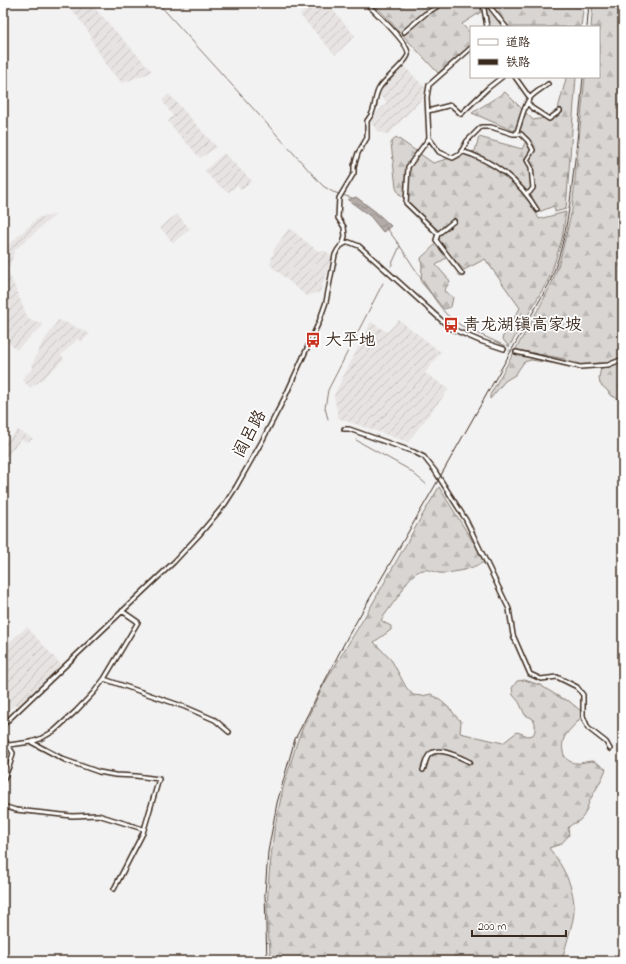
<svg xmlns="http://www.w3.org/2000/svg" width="626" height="964" viewBox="0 0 626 964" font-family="'Indie Flower','LXGW WenKai TC',sans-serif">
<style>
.industrial{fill:url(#industrial-furrows)}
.forest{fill:url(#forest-firs);stroke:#8a8078}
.water{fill:url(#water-waves);stroke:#827770}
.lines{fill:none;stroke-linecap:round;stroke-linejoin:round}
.stream{stroke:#827770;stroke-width:1}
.minor-tunnel{stroke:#cecac8;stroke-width:3;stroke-dasharray:3 1.5;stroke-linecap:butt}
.minor-casing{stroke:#3b2a1e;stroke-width:6}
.minor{stroke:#fff;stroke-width:3}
.rail{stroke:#3b2a1e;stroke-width:1}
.labels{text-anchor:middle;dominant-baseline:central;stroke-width:3.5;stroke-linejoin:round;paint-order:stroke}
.poi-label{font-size:17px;fill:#3b2a1e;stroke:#fff;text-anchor:start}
.street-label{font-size:17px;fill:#3b2a1e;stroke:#fff}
</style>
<defs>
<pattern id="industrial-furrows" width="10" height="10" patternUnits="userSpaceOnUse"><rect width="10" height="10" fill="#e6e3e2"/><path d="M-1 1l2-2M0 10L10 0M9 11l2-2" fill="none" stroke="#c6c3c1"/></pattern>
<pattern id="forest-firs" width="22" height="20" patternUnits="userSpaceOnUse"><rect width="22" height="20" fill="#d8d5d2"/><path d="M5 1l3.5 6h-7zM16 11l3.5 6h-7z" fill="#bab7b4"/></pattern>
<pattern id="water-waves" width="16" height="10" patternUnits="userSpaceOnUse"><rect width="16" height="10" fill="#b2aba7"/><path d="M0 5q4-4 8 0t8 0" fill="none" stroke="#928b87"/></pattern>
</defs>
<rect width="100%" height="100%" fill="#f3f2f2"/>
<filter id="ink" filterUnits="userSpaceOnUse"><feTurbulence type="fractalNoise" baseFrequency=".025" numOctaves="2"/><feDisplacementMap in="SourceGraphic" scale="8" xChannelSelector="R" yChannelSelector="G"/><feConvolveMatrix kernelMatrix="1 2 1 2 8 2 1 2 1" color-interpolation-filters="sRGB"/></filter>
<g filter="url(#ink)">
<path class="industrial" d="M67,3H90L152,71L147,74L122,83L109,69L93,43L90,34Z
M313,3H327L355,36L335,55L300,15Z
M404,66L425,88L422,99L389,134L381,133L369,122L387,102L380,96V90Z
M169,94L212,142L217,147L200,158L168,122L173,116L162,100Z
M224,153L252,181L241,190L237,185L229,192L220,187L204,171Z
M177,214L190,229L173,243L160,227Z
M55,215L15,250L8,271L28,318L34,322H41L43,326L16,350L3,336V250L39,217Z
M289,228L318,251H326L332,257L320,292L306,296L270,265L274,249Z
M58,320L70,324L90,334L81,342L78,339L61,355L64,359L43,379L30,388L22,379L33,368L32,365L40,347Z
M399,320L441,352L425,373L449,389L408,442L338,418L334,395L371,322L387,332Z
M18,430L34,439L26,442L21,439L3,462V443Z
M27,627L62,666L19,706L15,705L9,710L10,716L3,722V647Z"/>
<path class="forest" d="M373,3H480L481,12L462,24L471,34V45L438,73Z
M485,3H584L581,27H489Z
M593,3H623V401L610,395L607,390L600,384L599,378L601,367L584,368L531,360L524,362L515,375L505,381L490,399V395L540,306L552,283L560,260L572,210L585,77H599V27H591Z
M564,77H576L566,209L555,212L554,206L536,213L539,219L566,212L562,239L550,277L509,347L502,338L520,308L485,259L464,270L450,255L436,265L450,281L444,291L453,297L451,307L444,309L421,282L422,266L421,258L439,241L440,235L399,194L396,188L391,143L396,137L433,163L475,151L479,137L522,149L528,137L472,113L505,92L533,120L556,116L566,79Z
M439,487L473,542L477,541L488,561C478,564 469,570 458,571C453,572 445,574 439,573C434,572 429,569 424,570C415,570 405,583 402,591L381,620L385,623L391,626V630L374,642L392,661L406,687L413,695L422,696L431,694C439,699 445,704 452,711C455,715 457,718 461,721L460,733L503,743L517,732L528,736L533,735L535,731V723L532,718L525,715L519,702L513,695L512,688L517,681L525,680L540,685L561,698L569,701L581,711V717C577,724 569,729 565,736C560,746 562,762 576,763C581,764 586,761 592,761C597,762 601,766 606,769C602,780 596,789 590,800C587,806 586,815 580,820C576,824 573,822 568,828L569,835L561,844L549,848C564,867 578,893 573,919C570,933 565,947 562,961H271L268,931L267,907L269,875L274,831L283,788L297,742L303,727L324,684L370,608L423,514Z"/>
<path class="water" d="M356,197L376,212L391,226L383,232L370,216L348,200Z"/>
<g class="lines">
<path class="stream" d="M158,3L323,186L333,192L352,198
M386,227L400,246L436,301L446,314L460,325L505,346
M391,266L400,246
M517,350L565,359
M328,419L325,408L328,390L383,283
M356,440L408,469L426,484"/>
<path class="minor-tunnel" d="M504,349L516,352"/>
<g class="minor-casing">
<path id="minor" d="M483,3L487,27
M487,3L506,27
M376,4L377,3
M404,32L425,14L443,3
M515,77L530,98
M528,103L532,108L549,119L560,111
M428,111L451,105L461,114L488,88L502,77
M516,134C521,123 523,107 530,98C534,93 543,88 548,84
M429,138L439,152L453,158L460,154L467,141L481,127H491L513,134H521L528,141L533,150L527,160L531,167L533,188L529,193H526
M461,151C493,160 521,182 537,210
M454,221L438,234L436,240L462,274
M438,234L406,203L408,167L429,138L427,97L429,85L471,48
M343,244L345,236L344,227L338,218L339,198L354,173V166L358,153L367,138V121C368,119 371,116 372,113C376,105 374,95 380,87C386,78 405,64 408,55C411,45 374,11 366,3
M516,352L580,367L608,365L623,359
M344,429H349L414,452L424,457L435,471L466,520L509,609L513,635L530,674L541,679L557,677L577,687L583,695V716L588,728L606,742L610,749
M104,679L185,707L215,720L229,732
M3,725L174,562L199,535L225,504L236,487L261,443L285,397L319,322L326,302L335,255C338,248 341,244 349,242L359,246L450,328L480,341L504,349
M3,737L13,753L10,764L3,781
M31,742L65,760L99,772L115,775L136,776L159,779L143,833L114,889
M9,745L31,742L40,739L54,731L76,711L94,692L104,679L138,622L122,611
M423,770C425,765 426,758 429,755C438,745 461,758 470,762
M3,806L16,810L72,816L98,815L143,829"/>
</g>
<use href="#minor" class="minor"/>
<path class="rail" d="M587,27L589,3
M267,961L265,894L268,852L277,803L295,739L348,636L436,484L549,284C564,249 569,214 573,177C577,144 580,111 583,77"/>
</g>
</g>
<defs>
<g id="bus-bare" transform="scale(1.2)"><path d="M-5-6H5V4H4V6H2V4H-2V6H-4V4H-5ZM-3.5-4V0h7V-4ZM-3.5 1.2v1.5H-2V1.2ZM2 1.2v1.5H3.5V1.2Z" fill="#c8321e" stroke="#fff" stroke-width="2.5" paint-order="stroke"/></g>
</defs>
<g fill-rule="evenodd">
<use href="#bus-bare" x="451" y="325"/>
<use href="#bus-bare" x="313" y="340"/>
</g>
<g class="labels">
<g class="poi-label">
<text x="463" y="325">青龙湖镇高家坡</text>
<text x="325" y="340">大平地</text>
</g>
<g class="street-label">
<text transform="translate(250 434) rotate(-62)">阎吕路</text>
</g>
</g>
<rect width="626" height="964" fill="none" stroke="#fff" stroke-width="16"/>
<rect x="8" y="8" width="610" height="948" fill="none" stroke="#3b2a1e" stroke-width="1.5" filter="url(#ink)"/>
<rect x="470" y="26" width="130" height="52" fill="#ffffff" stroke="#b1aaa5"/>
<rect x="478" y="39" width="20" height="6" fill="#ffffff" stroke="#b1aaa5"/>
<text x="506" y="46" font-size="12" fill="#3b2a1e">道路</text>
<rect x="478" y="59" width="20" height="6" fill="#3b2a1e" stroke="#b1aaa5"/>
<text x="506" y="66" font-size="12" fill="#3b2a1e">铁路</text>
<path d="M472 930v6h94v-6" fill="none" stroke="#3b2a1e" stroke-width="2"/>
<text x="478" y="930" font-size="12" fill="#3b2a1e" stroke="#ffffff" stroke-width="3" paint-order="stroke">200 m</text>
</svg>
